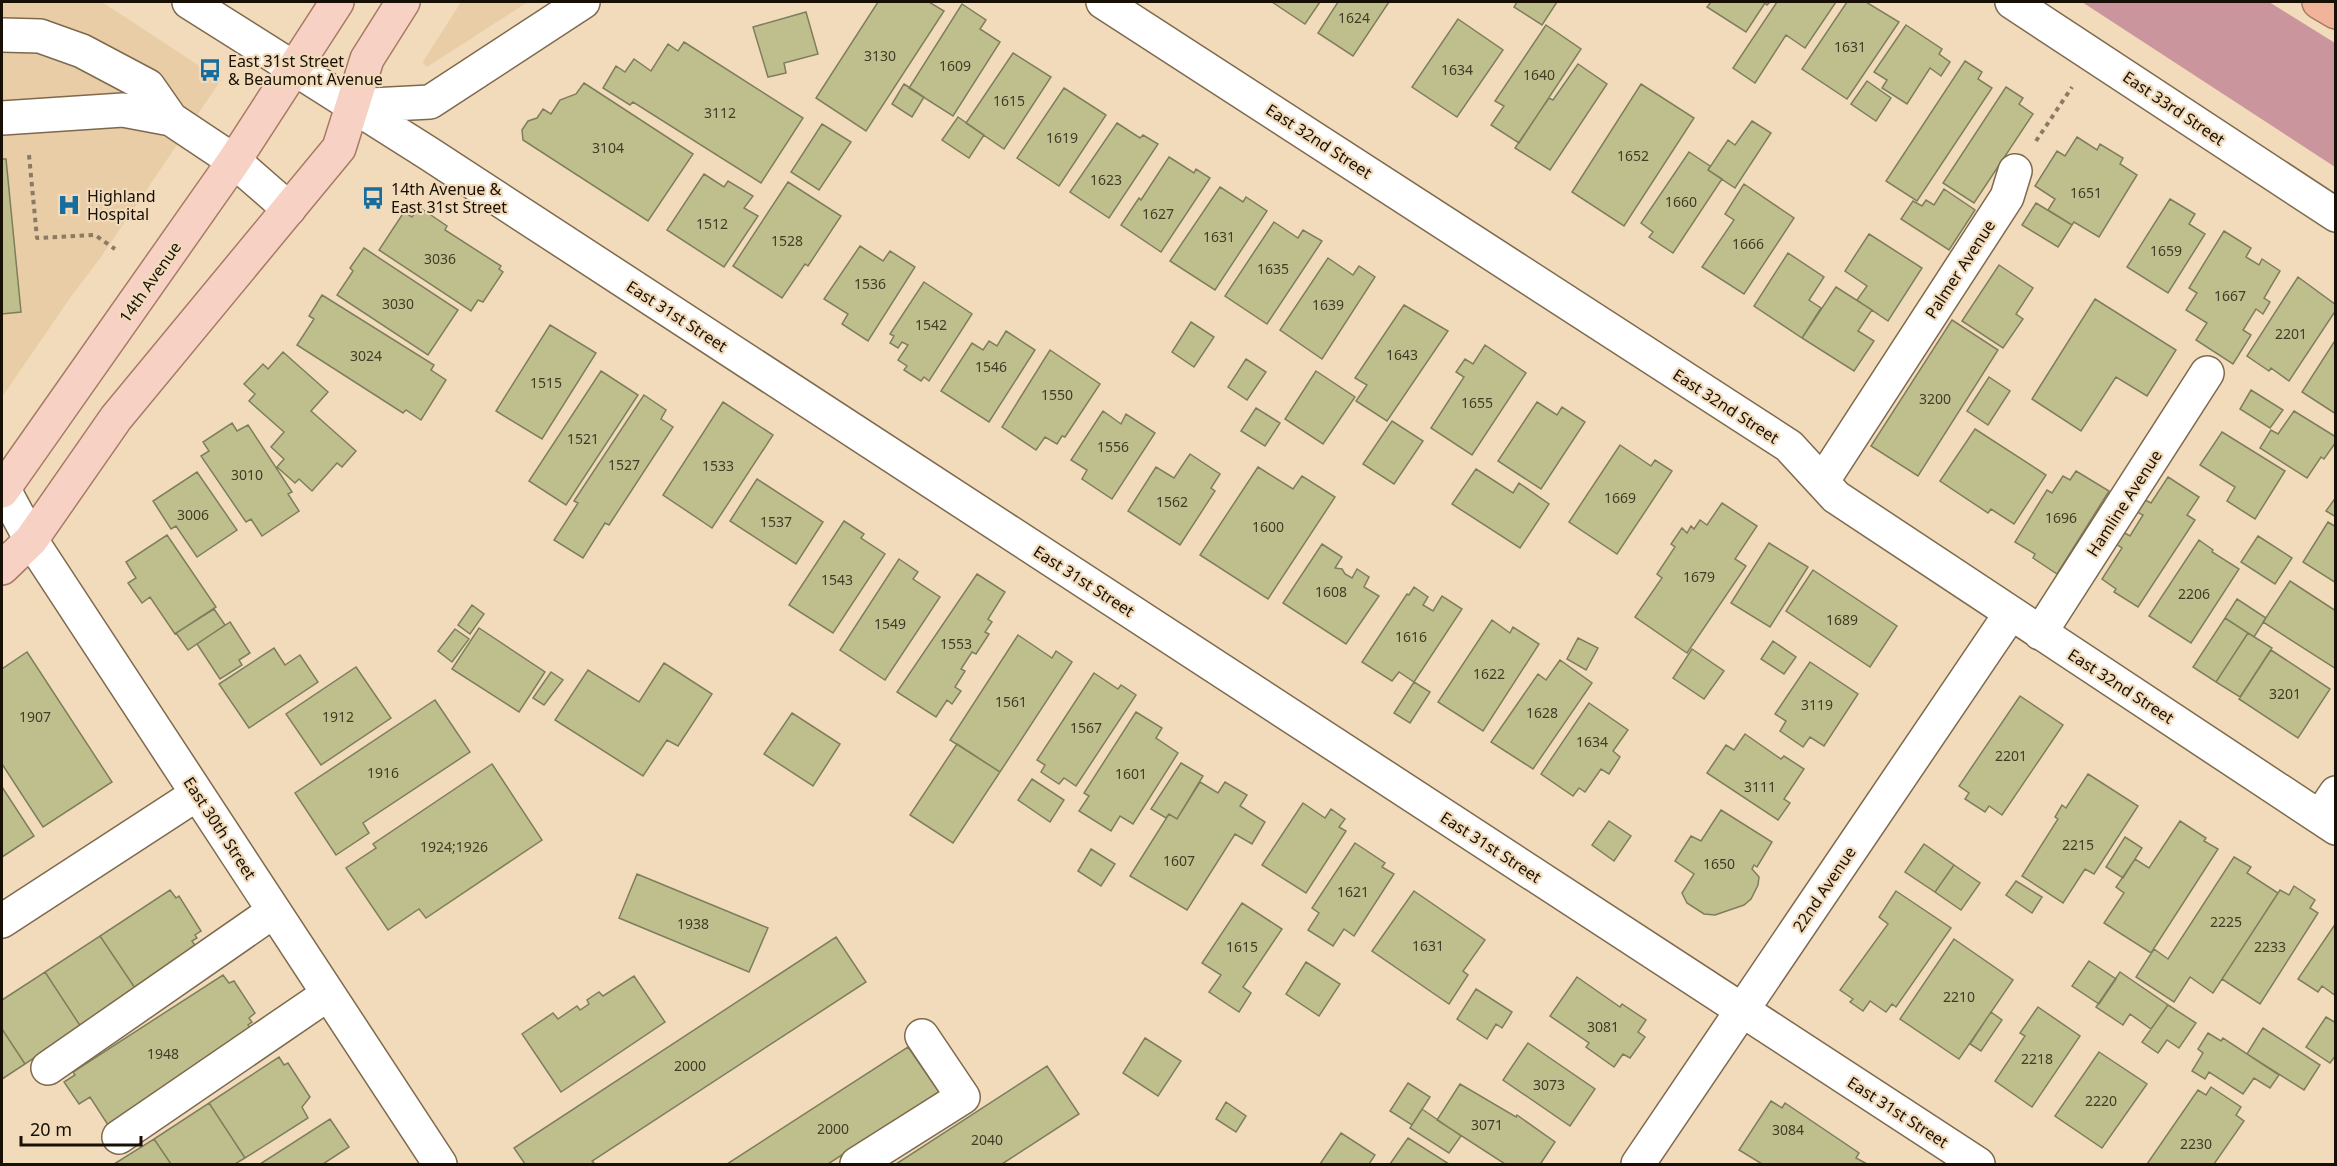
<svg xmlns="http://www.w3.org/2000/svg" width="2337" height="1166" viewBox="0 0 2337 1166" font-family="'Noto Sans',sans-serif">
<style>
.built{fill:#e9cda7}
.forest{fill:#ca959d}
.building{fill:#bfbf8e;stroke:#7e7e5c;stroke-width:1.5}
.lines{fill:none;stroke-linecap:round;stroke-linejoin:round}
.minor-casing{stroke:#7e694d;stroke-width:36}
.major-casing{stroke:#a67a66;stroke-width:36}
.highway-casing{stroke:#a67a66;stroke-width:36}
.path{stroke:#8b7b65;stroke-width:4;stroke-dasharray:4.5 4.5;stroke-linecap:butt}
.minor{stroke:#fff;stroke-width:33}
.major{stroke:#f7d1c3;stroke-width:33}
.highway{stroke:#f2b39b;stroke-width:33}
.labels{text-anchor:middle;dominant-baseline:central;stroke-width:4.5;stroke-linejoin:round;paint-order:stroke}
.number-label{font-size:14px;fill:#423c27}
.poi-label{font-size:16px;fill:#181005;stroke:#f2dbbb;text-anchor:start}
.street-label{font-size:16px;fill:#181005;stroke:#f2dbbb}
</style>
<rect width="100%" height="100%" fill="#f2dbbb"/>
<path class="built" d="M2,2H102L221,80L101,257L70,298L2,397Z
M461,2H528L427,67L423,63L424,60Z"/>
<path class="forest" d="M2082,2H2269L2335,43V167Z"/>
<path class="building" d="M878,2H929L944,11L866,131L816,98Z
M1272,2H1320L1305,24Z
M1338,2H1389L1353,56L1318,33Z
M1517,2H1557L1542,25L1514,7Z
M1711,2H1770L1767,5L1765,3L1746,32L1707,7Z
M1777,2H1836L1805,48L1786,35L1755,83L1733,68Z
M1847,2H1866L1899,22L1847,99L1802,69Z
M962,4L986,20L980,29L1000,42L953,116L909,88Z
M806,12L818,54L784,63L786,73L768,77L753,27Z
M1458,19L1503,50L1457,117L1412,87Z
M1546,25L1581,49L1519,143L1491,125L1504,106L1495,101Z
M1906,25L1942,49L1939,54L1950,62L1941,76L1930,68L1907,104L1882,88L1887,80L1874,72Z
M684,42L803,118L761,183L633,102L630,105L603,88L616,66L625,72L634,59L651,71L668,44L678,51Z
M1013,53L1051,77L1004,149L966,123Z
M1965,61L1982,72L1978,79L1992,88L1917,201L1886,181Z
M1578,64L1607,84L1550,170L1515,148L1549,98L1553,100Z
M1867,81L1891,98L1876,121L1851,104Z
M584,83L693,154L648,221L523,140L522,130L528,121L537,118L543,109L551,114L560,100L576,94Z
M904,84L924,97L912,117L892,104Z
M1641,84L1694,118L1624,226L1572,192Z
M2006,87L2023,98L2019,104L2033,114L1974,203L1943,183Z
M1064,88L1106,115L1059,186L1017,158Z
M958,117L984,135L969,158L942,140Z
M1752,121L1771,133L1735,188L1708,170L1728,140L1735,145Z
M1117,123L1140,138L1143,135L1158,144L1109,218L1070,192Z
M822,124L851,142L819,190L791,172Z
M2077,137L2097,150L2100,144L2123,158L2120,164L2137,175L2099,237L2074,222L2072,225L2048,210L2055,199L2035,186L2057,151L2065,156Z
M1689,152L1710,166L1708,170L1722,179L1673,253L1649,237L1653,232L1641,223Z
M1169,157L1194,173L1196,169L1210,178L1161,252L1121,225L1139,198L1141,200Z
M2,159H6L21,312L2,314Z
M704,174L724,187L728,181L753,196L744,208L758,216L724,267L667,230Z
M788,182L841,216L808,266L805,264L782,298L733,266Z
M1744,184L1794,218L1744,294L1702,267L1734,220L1725,214Z
M1220,187L1243,202L1246,197L1267,211L1215,290L1170,261Z
M1944,189L1975,210L1949,250L1901,219L1913,201L1922,206L1926,200L1934,205Z
M2170,199L2195,214L2189,224L2205,234L2168,293L2127,267Z
M2036,203L2072,225L2058,247L2022,225Z
M419,207L447,226L445,230L501,266L499,269L503,272L483,302L478,300L471,311L379,250L404,212L412,217Z
M1274,222L1298,238L1303,230L1322,241L1267,324L1225,296Z
M2224,231L2251,248L2246,257L2259,265L2262,259L2280,271L2264,298L2270,302L2263,314L2256,309L2243,330L2251,335L2233,364L2196,340L2207,323L2186,310L2197,293L2189,288Z
M1869,234L1922,268L1888,321L1857,300L1867,286L1845,271Z
M860,246L883,261L890,251L915,267L868,341L842,324L848,314L824,299Z
M364,248L458,310L428,355L337,295L353,271L350,268Z
M1788,253L1824,277L1809,300L1821,308L1802,338L1754,306Z
M1328,258L1353,275L1359,266L1375,277L1322,359L1280,330Z
M1999,265L2033,288L2016,314L2023,319L2003,348L1962,321Z
M2298,277L2336,305V310L2289,381L2271,368L2269,371L2247,356Z
M924,282L972,314L929,381L924,377L921,381L904,370L907,366L898,360L908,345L902,342L898,348L890,343L894,336L890,334Z
M1836,287L1872,310L1858,331L1874,341L1854,371L1802,338Z
M322,295L434,365L431,370L446,380L421,420L406,410L403,413L297,345L314,319L309,316Z
M2095,299L2176,350L2147,396L2116,377L2081,431L2032,399Z
M1404,305L1448,331L1387,421L1356,401L1367,385L1355,378Z
M1952,320L1998,350L1918,476L1871,446Z
M1191,322L1214,337L1194,367L1172,352Z
M550,325L596,353L542,439L496,411Z
M1006,331L1035,350L989,422L941,391L972,343L983,350L989,341L997,346Z
M2336,339V414L2302,392Z
M1485,345L1526,373L1472,455L1431,428L1464,377L1456,372L1465,359L1473,364Z
M1050,350L1100,384L1065,437L1062,436L1057,444L1045,437L1036,450L1002,427Z
M283,352L328,392L311,411L356,451L342,467L337,463L312,491L299,479L295,483L277,467L284,459L271,447L284,432L249,401L255,394L244,384L263,364L268,369Z
M1246,359L1266,372L1247,400L1228,387Z
M601,371L638,395L566,505L529,481Z
M1316,371L1355,397L1323,444L1285,419Z
M1989,377L2010,391L1988,425L1967,411Z
M2251,390L2283,410L2270,428L2240,409Z
M644,395L666,410L661,419L673,427L609,525L605,523L583,558L554,540L578,503L574,501Z
M723,402L773,435L712,528L663,495Z
M1537,402L1557,415L1562,407L1585,422L1541,489L1498,461Z
M1256,408L1280,423L1265,446L1241,431Z
M1103,411L1121,424L1126,414L1155,433L1112,499L1082,479L1087,470L1071,460Z
M2294,411L2336,437V442L2324,459L2321,457L2307,478L2260,448L2271,430L2278,434Z
M1392,421L1423,441L1394,484L1363,464Z
M232,423L237,431L248,425L292,492L288,494L299,511L262,536L251,519L246,522L201,456L209,451L203,442Z
M1975,429L2046,475L2014,524L1991,509L1988,513L1940,481Z
M2222,432L2285,471L2255,519L2227,501L2235,487L2200,465Z
M1620,445L1651,466L1655,460L1672,471L1617,554L1569,522Z
M1190,454L1220,474L1211,488L1215,491L1180,545L1128,511L1156,467L1174,478Z
M1258,467L1293,489L1302,476L1335,497L1268,599L1200,555Z
M1476,469L1513,493L1519,483L1549,504L1520,548L1452,504Z
M2076,471L2109,491L2057,574L2033,558L2035,554L2015,542L2047,490L2052,493L2063,476L2070,480Z
M197,472L237,530L197,557L176,526L171,529L153,501Z
M2168,477L2199,497L2187,515L2195,520L2138,607L2114,592L2116,589L2102,579L2122,548L2116,544L2123,532L2130,536L2143,515L2137,512L2145,500L2151,503Z
M757,479L823,522L796,564L730,521Z
M2336,497V517L2326,511Z
M1722,503L1757,526L1735,559L1746,566L1687,653L1635,617L1662,578L1657,574L1675,547L1671,544L1682,528L1687,533L1691,526L1694,529L1700,520L1707,525Z
M844,521L864,534L861,538L885,554L833,633L789,605Z
M2328,522L2336,527V583L2303,562Z
M167,535L216,607L175,634L150,597L142,603L128,583L136,578L126,562Z
M2258,536L2292,558L2275,584L2241,562Z
M2199,540L2213,550L2212,552L2239,569L2191,643L2149,616Z
M1769,543L1808,567L1770,627L1731,603Z
M1322,544L1342,557L1335,568L1342,569L1345,574L1352,578L1357,569L1369,577L1364,587L1379,596L1346,644L1283,603Z
M899,559L918,572L913,579L940,597L885,680L840,650Z
M1813,570L1897,626L1870,667L1786,611Z
M977,574L1005,592L988,619L992,622L985,632L989,634L976,654L972,652L961,669L965,671L955,687L961,691L952,704L947,700L936,717L897,692Z
M2290,581L2336,611V669L2263,622Z
M1414,587L1428,597L1423,605L1433,611L1442,596L1462,609L1414,682L1399,672L1392,681L1362,662L1407,594L1409,595Z
M2237,599L2266,618L2254,637L2225,618Z
M472,605L484,614L470,634L458,625Z
M214,609L225,625L188,650L176,633Z
M2225,618L2248,633L2216,682L2193,667Z
M1492,620L1510,633L1513,627L1539,644L1483,731L1438,702Z
M230,622L250,653L239,660L242,665L220,679L197,644Z
M479,628L545,672L519,712L452,669Z
M455,629L469,639L452,662L438,651Z
M2248,633L2272,648L2240,697L2216,682Z
M1018,635L1052,658L1056,651L1072,662L1000,772L950,740Z
M1578,638L1598,648L1586,670L1567,659Z
M1773,641L1796,657L1784,674L1761,659Z
M274,648L285,665L300,655L318,682L249,728L219,684Z
M1692,649L1724,671L1704,699L1673,678Z
M2271,650L2330,689L2298,738L2239,699Z
M27,652L112,782L43,827L2,764V669Z
M1560,660L1592,683L1533,769L1491,742L1538,674L1546,680Z
M1810,662L1858,694L1824,746L1810,737L1803,747L1780,731L1786,721L1775,714Z
M664,663L712,694L678,746L667,740L643,776L555,720L588,670L639,702Z
M356,667L391,718L321,765L286,714Z
M551,672L563,680L544,705L533,698Z
M1094,673L1118,689L1121,685L1136,695L1076,786L1064,778L1059,784L1041,772L1045,765L1037,760Z
M1414,682L1430,692L1410,723L1394,713Z
M2020,696L2063,725L2002,815L1989,806L1985,812L1965,799L1969,793L1959,786Z
M435,700L470,752L363,823L369,833L336,855L295,793Z
M1589,703L1628,730L1613,751L1620,757L1609,774L1601,769L1585,792L1579,788L1573,796L1541,774Z
M1136,712L1162,728L1156,738L1178,753L1133,824L1120,816L1111,831L1079,811L1089,796L1084,793Z
M792,713L840,744L813,786L764,754Z
M1745,734L1781,759L1784,756L1804,769L1784,799L1790,803L1778,820L1707,773L1726,745L1734,750Z
M957,744L1000,772L953,843L910,815Z
M1181,763L1203,776L1177,819L1169,814L1166,818L1151,809Z
M492,764L542,840L426,918L419,909L388,930L346,868L376,848L373,844Z
M2088,774L2138,806L2094,874L2085,869L2063,903L2022,876L2058,819L2055,817L2062,805L2066,808Z
M1032,779L1064,800L1050,822L1018,800Z
M1200,782L1218,793L1225,782L1247,795L1240,806L1265,822L1252,844L1235,834L1187,910L1130,876L1169,814L1177,819Z
M2,787L34,836L2,857Z
M1303,803L1325,818L1331,809L1345,819L1339,827L1346,831L1306,893L1262,865Z
M1721,810L1772,842L1757,867L1754,865L1752,869L1759,877L1758,885L1751,899L1744,905L1715,915L1704,914L1687,903L1682,893L1694,874L1675,861L1691,836L1701,841Z
M1609,821L1631,836L1614,861L1592,845Z
M2180,821L2206,838L2204,841L2218,849L2151,953L2104,923L2124,893L2116,887L2135,859L2149,868Z
M2125,837L2142,848L2123,878L2106,867Z
M1355,843L1385,863L1382,867L1394,874L1354,936L1344,929L1333,946L1308,930L1319,913L1312,908Z
M1924,844L1954,865L1935,892L1905,872Z
M1091,849L1115,864L1101,886L1078,871Z
M2234,857L2251,867L2247,873L2278,893L2213,993L2190,977L2174,1002L2136,977L2154,949L2168,959Z
M1954,865L1980,883L1961,910L1935,892Z
M637,874L768,928L749,972L619,918Z
M2016,881L2042,897L2032,913L2006,895Z
M2294,886L2315,900L2310,908L2318,913L2260,1004L2222,979L2280,890L2289,895Z
M170,890L176,898L179,896L201,931L195,935L197,938L192,941L199,951L137,991L100,936Z
M1414,891L1485,940L1463,971L1468,975L1449,1004L1372,951Z
M1896,891L1951,928L1896,1007L1892,1004L1886,1012L1870,1001L1863,1011L1850,1002L1853,999L1840,990L1888,924L1879,917Z
M1242,903L1282,929L1243,987L1251,993L1239,1012L1209,992L1221,975L1202,963Z
M2336,923V996L2322,986L2318,992L2298,979Z
M100,936L137,991L81,1027L45,972Z
M836,937L866,982L592,1161L595,1164H525L514,1148Z
M1954,939L2013,980L1959,1059L1900,1019Z
M2089,961L2116,979L2099,1004L2072,986Z
M1306,962L1340,984L1319,1016L1286,994Z
M45,972L81,1027L25,1064L2,1029V1000Z
M2120,972L2168,1005L2151,1029L2130,1014L2123,1025L2096,1007Z
M223,975L229,983L234,981L255,1013L249,1018L252,1022L248,1025L254,1034L110,1128L90,1097L79,1104L64,1082L75,1075L73,1072Z
M634,976L665,1022L561,1092L522,1034L553,1013L558,1019L577,1006L580,1010L589,1004L587,1000L599,992L603,996Z
M1577,977L1620,1007L1622,1004L1646,1020L1638,1032L1645,1037L1630,1058L1623,1054L1614,1067L1586,1047L1589,1043L1550,1016Z
M1476,989L1512,1012L1502,1028L1496,1024L1487,1039L1457,1019Z
M2168,1005L2196,1023L2179,1048L2167,1040L2158,1053L2142,1042Z
M2038,1007L2080,1036L2032,1107L1995,1081L2025,1036L2020,1033Z
M1991,1012L2002,1020L1981,1051L1970,1044Z
M2326,1017L2336,1023V1055L2330,1063L2306,1047Z
M2263,1028L2320,1065L2304,1090L2247,1054Z
M2,1029L25,1064L2,1079Z
M2208,1033L2221,1041L2223,1038L2279,1075L2270,1088L2254,1078L2243,1094L2209,1072L2205,1079L2192,1071L2203,1053L2198,1049Z
M1145,1038L1181,1061L1158,1096L1123,1073Z
M1528,1043L1595,1089L1570,1126L1503,1080Z
M908,1047L939,1092L828,1164H727Z
M2099,1052L2147,1084L2102,1148L2055,1116Z
M279,1057L284,1065L288,1063L310,1097L302,1107L308,1118L245,1158L209,1103Z
M1047,1066L1079,1114L1002,1164H896Z
M1408,1083L1430,1097L1412,1125L1390,1111Z
M1460,1084L1516,1117L1517,1115L1555,1142L1541,1163L1543,1164H1505L1437,1120Z
M2211,1087L2241,1107L2236,1115L2244,1121L2214,1164H2147L2198,1090L2206,1095Z
M1771,1101L1782,1108L1785,1103L1859,1153L1856,1158L1867,1164H1762L1739,1150Z
M1226,1102L1246,1116L1236,1132L1216,1119Z
M209,1103L245,1158L235,1164H171L154,1139Z
M1422,1109L1461,1136L1449,1153L1410,1128Z
M330,1119L349,1147L323,1164H260Z
M1341,1133L1375,1155L1369,1164H1320Z
M1408,1138L1449,1164H1390Z
M154,1139L171,1164H114Z"/>
<g class="lines">
<g class="minor-casing">
<path id="minor" d="M189,2L428,153L1978,1164
M1103,2L1789,446L1836,497L2336,828
M2012,2L2336,215
M2,35L40,36L82,51L148,86L171,119L234,161L289,209
M352,106L430,102L583,2
M2,118L123,110L171,119
M1822,482L2007,197L2015,171
M2,486L31,540L440,1164
M2040,633L2207,373
M2320,817L2336,793
M2,921L197,794
M48,1068L274,911
M119,1137L328,994
M857,1164L963,1097L922,1036
M1638,1164L2011,613"/>
</g>
<g class="major-casing">
<path id="major" d="M2,491L234,161L337,2
M2,568L31,540L116,418L339,148L367,59L403,2"/>
</g>
<g class="highway-casing">
<path id="highway" d="M2319,2L2336,12"/>
</g>
<path class="path" d="M2036,141L2072,87
M29,155L37,238L95,235L115,249"/>
<use href="#minor" class="minor"/>
<use href="#major" class="major"/>
<use href="#highway" class="highway"/>
</g>
<defs>
<g id="bus-bare" transform="scale(1.8)"><path d="M-5-6H5V4H4V6H2V4H-2V6H-4V4H-5ZM-3.5-4V0h7V-4ZM-3.5 1.2v1.5H-2V1.2ZM2 1.2v1.5H3.5V1.2Z" fill="#176d9d" stroke="#f2dbbb" stroke-width="2.5" paint-order="stroke"/></g>
<g id="hospital-bare" transform="scale(1.8)"><path d="M-5-5h3v3.5h4V-5h3V5h-3V1.5h-4V5h-3Z" fill="#176d9d" stroke="#f2dbbb" stroke-width="2.5" paint-order="stroke"/></g>
</defs>
<g fill-rule="evenodd">
<use href="#bus-bare" x="210" y="70"/>
<use href="#bus-bare" x="373" y="198"/>
<use href="#hospital-bare" x="69" y="205"/>
</g>
<g class="labels">
<g class="number-label">
<text x="1354" y="17">1624</text>
<text x="1850" y="46">1631</text>
<text x="880" y="55">3130</text>
<text x="955" y="65">1609</text>
<text x="1457" y="69">1634</text>
<text x="1539" y="74">1640</text>
<text x="1009" y="100">1615</text>
<text x="720" y="112">3112</text>
<text x="1062" y="137">1619</text>
<text x="608" y="147">3104</text>
<text x="1633" y="155">1652</text>
<text x="1106" y="179">1623</text>
<text x="2086" y="192">1651</text>
<text x="1681" y="201">1660</text>
<text x="1158" y="213">1627</text>
<text x="712" y="223">1512</text>
<text x="1219" y="236">1631</text>
<text x="787" y="240">1528</text>
<text x="1748" y="243">1666</text>
<text x="2166" y="250">1659</text>
<text x="440" y="258">3036</text>
<text x="1273" y="268">1635</text>
<text x="870" y="283">1536</text>
<text x="2230" y="295">1667</text>
<text x="398" y="303">3030</text>
<text x="1328" y="304">1639</text>
<text x="931" y="324">1542</text>
<text x="2291" y="333">2201</text>
<text x="1402" y="354">1643</text>
<text x="366" y="355">3024</text>
<text x="991" y="366">1546</text>
<text x="546" y="382">1515</text>
<text x="1057" y="394">1550</text>
<text x="1935" y="398">3200</text>
<text x="1477" y="402">1655</text>
<text x="583" y="438">1521</text>
<text x="1113" y="446">1556</text>
<text x="624" y="464">1527</text>
<text x="718" y="465">1533</text>
<text x="247" y="474">3010</text>
<text x="1620" y="497">1669</text>
<text x="1172" y="501">1562</text>
<text x="193" y="514">3006</text>
<text x="2061" y="517">1696</text>
<text x="776" y="521">1537</text>
<text x="1268" y="526">1600</text>
<text x="1699" y="576">1679</text>
<text x="837" y="579">1543</text>
<text x="1331" y="591">1608</text>
<text x="2194" y="593">2206</text>
<text x="1842" y="619">1689</text>
<text x="890" y="623">1549</text>
<text x="1411" y="636">1616</text>
<text x="956" y="643">1553</text>
<text x="1489" y="673">1622</text>
<text x="2285" y="693">3201</text>
<text x="1011" y="701">1561</text>
<text x="1817" y="704">3119</text>
<text x="1542" y="712">1628</text>
<text x="35" y="716">1907</text>
<text x="338" y="716">1912</text>
<text x="1086" y="727">1567</text>
<text x="1592" y="741">1634</text>
<text x="2011" y="755">2201</text>
<text x="383" y="772">1916</text>
<text x="1131" y="773">1601</text>
<text x="1760" y="786">3111</text>
<text x="2078" y="844">2215</text>
<text x="454" y="846">1924;1926</text>
<text x="1179" y="860">1607</text>
<text x="1719" y="863">1650</text>
<text x="1353" y="891">1621</text>
<text x="2226" y="921">2225</text>
<text x="693" y="923">1938</text>
<text x="1428" y="945">1631</text>
<text x="1242" y="946">1615</text>
<text x="2270" y="946">2233</text>
<text x="1959" y="996">2210</text>
<text x="1603" y="1026">3081</text>
<text x="163" y="1053">1948</text>
<text x="2037" y="1058">2218</text>
<text x="690" y="1065">2000</text>
<text x="1549" y="1084">3073</text>
<text x="2101" y="1100">2220</text>
<text x="1487" y="1124">3071</text>
<text x="833" y="1128">2000</text>
<text x="1788" y="1129">3084</text>
<text x="987" y="1139">2040</text>
<text x="2196" y="1143">2230</text>
</g>
<g class="poi-label">
<text x="228" y="61">East 31st Street<tspan x="228" dy="18">&amp; Beaumont Avenue</tspan></text>
<text x="391" y="189">14th Avenue &amp;<tspan x="391" dy="18">East 31st Street</tspan></text>
<text x="87" y="196">Highland<tspan x="87" dy="18">Hospital</tspan></text>
</g>
<g class="street-label">
<text transform="translate(2174 108) rotate(34)">East 33rd Street</text>
<text transform="translate(1319 141) rotate(33)">East 32nd Street</text>
<text transform="translate(1960 269) rotate(-57)">Palmer Avenue</text>
<text transform="translate(150 282) rotate(-55)">14th Avenue</text>
<text transform="translate(677 316) rotate(33)">East 31st Street</text>
<text transform="translate(1726 406) rotate(33)">East 32nd Street</text>
<text transform="translate(2124 503) rotate(-57)">Hamline Avenue</text>
<text transform="translate(1084 581) rotate(33)">East 31st Street</text>
<text transform="translate(2121 686) rotate(33)">East 32nd Street</text>
<text transform="translate(220 828) rotate(57)">East 30th Street</text>
<text transform="translate(1491 847) rotate(33)">East 31st Street</text>
<text transform="translate(1824 889) rotate(-56)">22nd Avenue</text>
<text transform="translate(1898 1112) rotate(33)">East 31st Street</text>
</g>
</g>
<rect width="2337" height="1166" fill="none" stroke="#181005" stroke-width="6"/>
<path d="M21 1136v9h120v-9" fill="none" stroke="#181005" stroke-width="3"/>
<text x="30" y="1136" font-size="18" fill="#181005" stroke="#f2dbbb" stroke-width="4.5" paint-order="stroke">20 m</text>
</svg>
